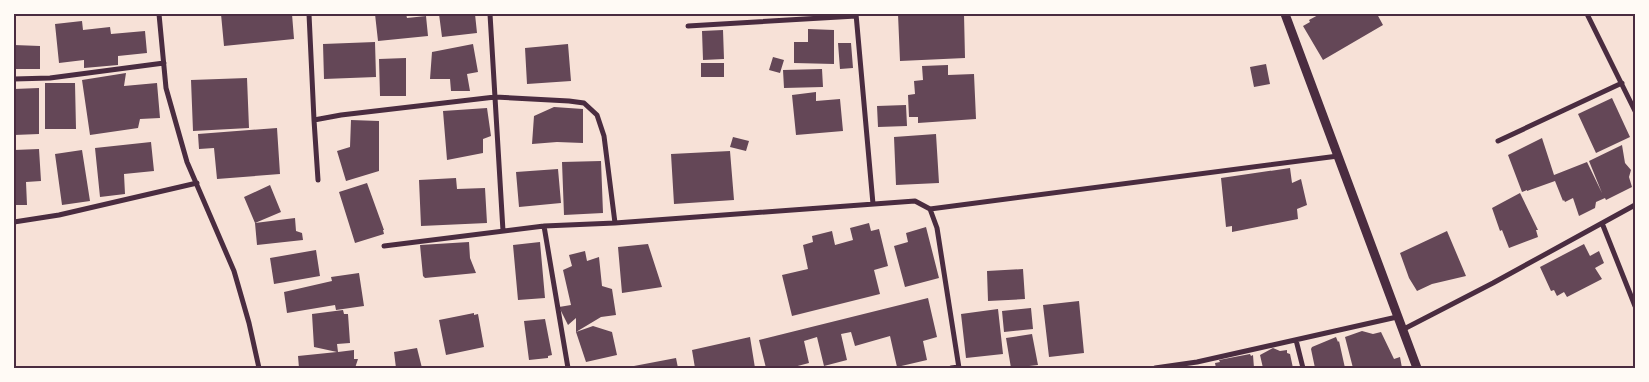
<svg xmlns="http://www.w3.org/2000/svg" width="1649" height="382" viewBox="0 0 1649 382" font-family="Manrope,sans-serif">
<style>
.building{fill:#644757}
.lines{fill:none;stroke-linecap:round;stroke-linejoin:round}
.minor{stroke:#4a2c40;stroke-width:5}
.tertiary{stroke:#4a2c40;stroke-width:9}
.neatline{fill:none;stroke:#4a2c40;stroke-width:2}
</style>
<rect width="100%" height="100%" fill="#f7e1d7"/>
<path class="building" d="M221,14H292L294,39L224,46Z
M375,14H406L407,18L426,16L428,36L378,41Z
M439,14H475L477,33L442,37Z
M898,14H964L965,58L900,61Z
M1320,14H1377L1383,25L1323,60L1303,26L1310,22L1309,20Z
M82,21L83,30L110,27L111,34L145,31L147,53L118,56V65L84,68V60L59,63L55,24Z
M808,29L834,30V64L794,63V42H808Z
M723,30L724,59L703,60L702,31Z
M375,42L376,77L324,79L323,44Z
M838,43H851L853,68L840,69Z
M473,44L478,72L467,74L470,91H451L450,79H430L432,52Z
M568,44L571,81L527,84L525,48Z
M14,45L40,46V69H14Z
M773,57L784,60L780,73L769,70Z
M406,58V96H380L379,59Z
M701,63H724V77H701Z
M1266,64L1270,84L1254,87L1250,67Z
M948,65V75L974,74L976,119L918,123V117H909L908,95L915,94L914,81L923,80L922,66Z
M822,69L823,87L784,88L783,70Z
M126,73L124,86L157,83L160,118L140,119L138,128L90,135L82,80Z
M247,78L249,128L193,131L191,80Z
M45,83H75L76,129H45Z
M39,88V134L14,135V89Z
M816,92V101L840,99L843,131L796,135L792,95Z
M1612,98L1630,137L1596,153L1578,114Z
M906,105L907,126L878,127L877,106Z
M554,107L583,109V143L557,142L532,144L534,116Z
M487,108L491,136L483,139V153L447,160L443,111Z
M351,120L379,121V171L346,181L337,151L350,147Z
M277,128L280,174L217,179L214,148L199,149L198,134Z
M936,134L939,183L896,185L894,137Z
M733,137L749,141L746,151L730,147Z
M1542,138L1554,175L1587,162L1602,193L1589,161L1622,145L1625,163L1631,170L1629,177L1632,187L1606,200L1605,198L1596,202L1595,208L1579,216L1573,198L1565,202L1564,200L1563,201L1555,181L1527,191V190L1522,192L1508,155Z
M151,142L154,171L124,174L125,194L100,197L95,148Z
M39,149L41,181L26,182L27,205H14V150Z
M82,150L90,201L62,205L55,154Z
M730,151L734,200L674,204L671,154Z
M601,161L603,213L564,215L562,162Z
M1290,168L1292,183L1301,179L1307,205L1297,209L1298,219L1232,232V226L1226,227L1221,178Z
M558,169L561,203L519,207L516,172Z
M456,178L457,189L485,188L487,223L421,226L419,180Z
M367,183L384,230H383L384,234L355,243L339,192Z
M270,185L281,212L255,223L244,197Z
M1520,193L1538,230H1536L1538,237L1509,248L1502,230L1500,231L1492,208Z
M295,218L296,231L302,233L303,240L257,245L255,223Z
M869,223L871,231L879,229L888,266L874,270L880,294L792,316L782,275L808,269L803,245L813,242L812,236L832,231L835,245L853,240L850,228Z
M926,227L939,278L905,287L894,246L908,242L906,233Z
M1447,231L1466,276L1432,284L1417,291L1409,278L1400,253Z
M469,242L470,258L476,273L425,278L423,276L420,245Z
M540,242L545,298L518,300L513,245Z
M648,244L662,287L622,293L618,247Z
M1584,244L1590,256L1599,251L1604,263L1595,268L1602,279L1567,297L1564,292L1557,296L1554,290L1551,291L1540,267Z
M316,250L320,276L274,284L270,258Z
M585,251L587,261L599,257L602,286L612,289L616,315L601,317L576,332L593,326L612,332L617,355L586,362L576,332V318L568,325L559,307L571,305L563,270L572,266L569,255Z
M1023,269L1025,299L988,301L987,271Z
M359,273L364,306L336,310L335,305L287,313L284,292L332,281L331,277Z
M928,298L937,337L923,341L927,360L897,367L890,336L855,346L851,332L841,334L847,360L824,366L817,337L804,341L809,363L790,368H766L759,340Z
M1079,301L1084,353L1049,357L1043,305Z
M1031,308L1033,329L1004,332L1002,311Z
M998,309L1003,354L966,358L961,314Z
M343,310L344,314H348L350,343L337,344L338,352L354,350V359H358L355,368H299L298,356L337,352L314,347L312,314Z
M474,313V315L478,314L484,347L446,355L439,320Z
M545,319L552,355L548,356V358L529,360L524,321Z
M1362,331L1373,334L1381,332L1394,359L1400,357L1402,368H1353L1345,337Z
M1032,334L1038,365L1011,368L1006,338Z
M750,337L755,368H695L692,350Z
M1336,337L1338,342L1339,341L1345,368H1315L1311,349L1312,347Z
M417,348L422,368H396L394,352Z
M1273,348L1280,351L1287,350V353L1290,354L1293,368H1263L1260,355Z
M1250,354L1251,356L1253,355L1254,368H1216L1215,363L1220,362L1219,360Z
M676,358L678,368H634V366Z"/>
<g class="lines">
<path class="minor" d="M159,14L166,88L187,162L234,271L249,323L259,368
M309,14L314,120
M490,14L503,231
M856,14L873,204
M1587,14L1635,111
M688,26L856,16
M14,79L50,78L164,63
M1498,141L1622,83
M318,180L314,120L341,115L495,97L569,101L584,103L597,115L604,136L615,223
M930,209L1338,156
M14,222L59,215L197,183
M1602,223L1635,306
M544,226L568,368
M384,246L544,226L615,223L915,201L930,209L937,228L959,368
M1402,330L1493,283L1635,205
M1296,340L1303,368
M951,368L959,367
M1155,368L1197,362L1397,317"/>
<path class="tertiary" d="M1285,14L1417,368"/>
</g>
<rect width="1649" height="382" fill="none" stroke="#fffaf5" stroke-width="30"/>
<rect x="15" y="15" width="1619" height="352" class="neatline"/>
</svg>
